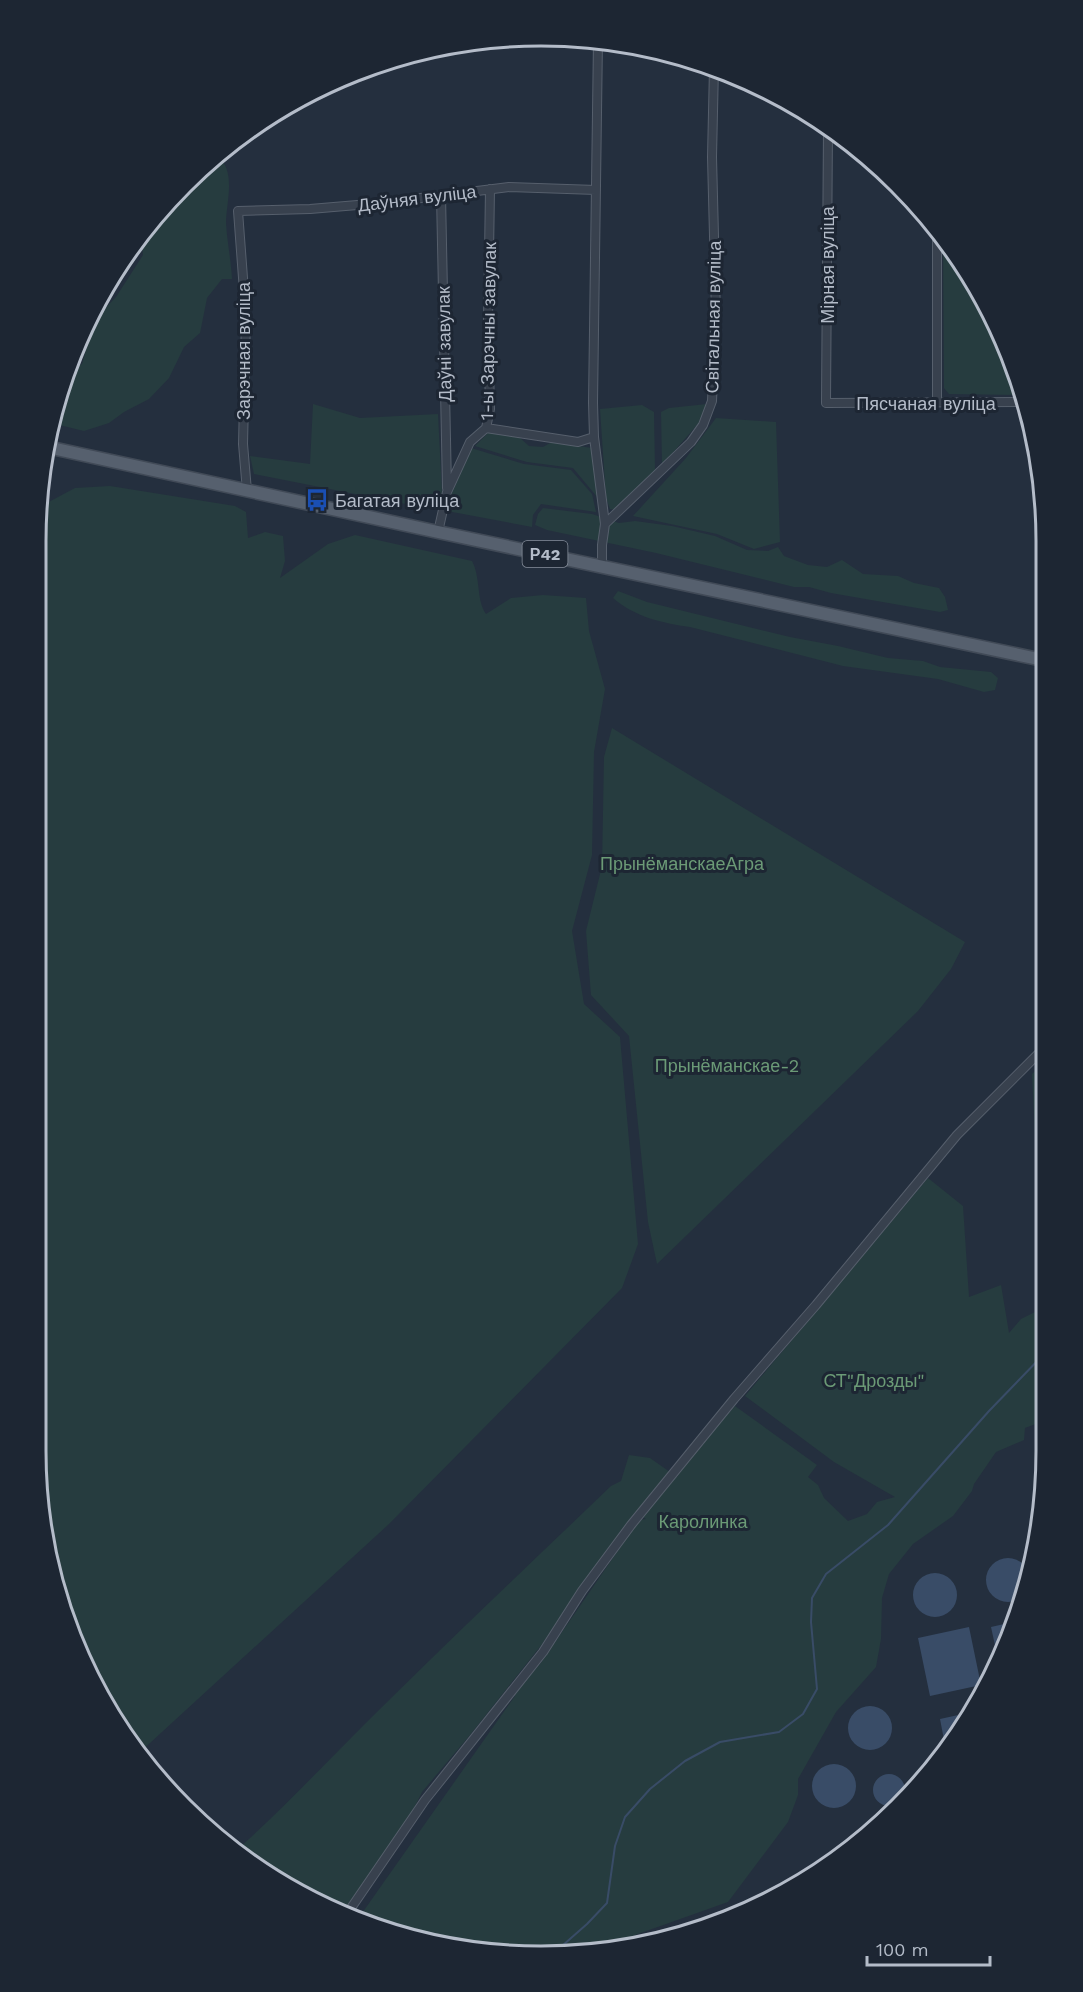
<svg xmlns="http://www.w3.org/2000/svg" width="1083" height="1992" viewBox="0 0 1083 1992" font-family="'Work Sans',sans-serif">
<style>
.green{fill:#263c3f}
.water{fill:#394c67}
.lines{fill:none;stroke-linecap:round;stroke-linejoin:round}
.stream{stroke:#394c67;stroke-width:2}
.street-casing{stroke:#565f6c;stroke-width:10}
.primary-casing{stroke:#414a57;stroke-width:15}
.street{stroke:#38414e;stroke-width:8}
.primary{stroke:#56606e;stroke-width:12}
.labels{text-anchor:middle;dominant-baseline:central;stroke-width:6;stroke-linejoin:round;paint-order:stroke}
.shield{fill:#1d2633;stroke:#878f9c;stroke-width:1.5}
.shield-label{font-size:16px;font-weight:bold;fill:#b4bcc9}
.street-label{font-size:18px;fill:#b4bcc9;stroke:#1d2633}
.poi-label{font-size:18px;fill:#b4bcc9;stroke:#1d2633;text-anchor:start}
.park-label{font-size:18px;fill:#6b9a76;stroke:#1d2633}
.rim{fill:none;stroke:#b4bcc9;stroke-width:3}
</style>
<rect width="100%" height="100%" fill="#242f3e"/>
<path class="green" d="M217,156C237,170 226,203 226,223C227,241 231,260 232,279H222L207,298L200,333L184,347L169,378L149,399L124,412L109,423L84,431L51,423L53,410L70,370L82,364L95,319L116,297L143,255L141,237L161,208Z
M943,239L962,260L1020,379L1024,395L949,394L944,388Z
M313,404L360,418L438,414L442,492L436,510L254,474L250,456L310,464Z
M707,404L698,424L662,465L661,412L669,408Z
M642,405L654,412L655,471L616,510L610,509L606,498L600,409Z
M716,418L776,422L780,542L754,549L717,534L633,516L686,458Z
M489,432L520,438L529,446L543,447L552,442L592,448L598,498L573,468L527,462L475,446Z
M471,448L524,464L571,470L592,494L596,512L541,504L533,515L532,527L447,511L452,493Z
M110,486L235,506L246,512L248,538L265,532L283,536L285,561L280,578L328,544L355,535L472,561C481,578 476,600 486,614L511,598L543,595L586,598L589,631L605,689L594,752L592,855L572,931L584,1004L620,1037L638,1244L622,1288L389,1524L138,1754L63,1613L36,1450L37,513L45,504L75,488Z
M543,508L592,514L619,523L635,521L672,526L715,536L747,550L768,551L778,547L784,556L808,565L827,567L842,560L863,574L898,576L914,583L939,588L945,597L948,610L940,612L831,593L809,587H794L656,553L547,530L535,525L538,514Z
M618,591L647,602L790,637L838,646L888,658L923,661L940,667L991,672L998,678L995,690L984,692L938,679L843,666L690,627C662,623 635,617 613,598Z
M612,728L965,942L951,969L918,1011L657,1264L648,1222L629,1036L591,995L586,931L602,866L604,757Z
M1045,1061V1251L1041,1257L1032,1074Z
M928,1178L963,1206L969,1297L1001,1285L1009,1333L1021,1319L1039,1310L1045,1299L1046,1420L1025,1428L1024,1440L996,1452L974,1484L972,1491L953,1516L913,1544L889,1574L882,1598L881,1639L876,1667L836,1712L798,1779V1795L788,1822L728,1902L621,1940L622,1944L575,1955L411,1939L360,1916L515,1696L513,1694L540,1664L639,1520L646,1519L635,1512L543,1643L470,1735L422,1792L408,1820L346,1909L261,1871L238,1849C288,1804 333,1755 381,1708C457,1633 534,1560 611,1486L621,1481L629,1455L650,1458L677,1477L690,1457L735,1406L817,1465L808,1477L818,1485L824,1498L848,1521L867,1514L877,1502L895,1497L834,1462L745,1396Z"/>
<path class="water" d="M986 1580a22 22 0 1 1 44 0a22 22 0 1 1-44 0Z
M913 1595a22 22 0 1 1 44 0a22 22 0 1 1-44 0Z
M1013,1622L998,1659L991,1627Z
M969,1627L981,1685L930,1696L918,1638Z
M848 1728a22 22 0 1 1 44 0a22 22 0 1 1-44 0Z
M972,1712L945,1745L940,1719Z
M812 1786a22 22 0 1 1 44 0a22 22 0 1 1-44 0Z
M873 1790a16 16 0 1 1 32 0a16 16 0 1 1-32 0Z"/>
<g class="lines">
<path class="stream" d="M554,1953L587,1924L607,1903L615,1846L625,1817L650,1789L685,1761L720,1742L779,1732L803,1714L817,1689L811,1622L812,1598L826,1574L888,1525L989,1411L1046,1352"/>
<g class="street-casing">
<path id="street" d="M598,40L593,403L594,437L605,524L602,545V566
M828,128L826,403L1026,402
M441,195L447,488
M937,232V402
M486,428L578,442L594,437
M247,491L243,444L246,318L238,211L310,209L381,203L509,187L596,190
M605,524L691,442L703,425L712,401L716,315L712,157L714,67
M438,532L447,492L470,442L486,428L490,409L488,320L490,189
M349,1911L425,1800L543,1652L582,1591L631,1525L734,1399L816,1305L957,1135L1045,1047"/>
</g>
<g class="primary-casing">
<path id="primary" d="M47,447L438,532L1043,660"/>
</g>
<use href="#street" class="street"/>
<use href="#primary" class="primary"/>
</g>
<defs>
<g id="bus-bare" transform="scale(1.8)"><path d="M-5-6H5V4H4V6H2V4H-2V6H-4V4H-5ZM-3.5-4V0h7V-4ZM-3.5 1.2v1.5H-2V1.2ZM2 1.2v1.5H3.5V1.2Z" fill="#1a4fb4" stroke="#1d2633" stroke-width="2.5" paint-order="stroke"/></g>
</defs>
<g fill-rule="evenodd">
<use href="#bus-bare" x="317" y="500"/>
</g>
<g class="labels">
<rect class="shield" x="522.5" y="541" width="45" height="26" rx="4.5"/>
<g class="shield-label">
<text x="545" y="554">Р42</text>
</g>
<g class="street-label">
<text transform="translate(417 198) rotate(-7)">Даўняя вуліца</text>
<text transform="translate(827 265) rotate(-90)">Мірная вуліца</text>
<text transform="translate(713 317) rotate(-89)">Світальная вуліца</text>
<text transform="translate(488 331) rotate(-89)">1-ы Зарэчны завулак</text>
<text transform="translate(444 344) rotate(-91)">Даўні завулак</text>
<text transform="translate(243 351) rotate(-90)">Зарэчная вуліца</text>
<text x="926" y="403">Пясчаная вуліца</text>
</g>
<g class="poi-label">
<text x="335" y="500">Багатая вуліца</text>
</g>
<g class="park-label">
<text x="682" y="863">ПрынёманскаеАгра</text>
<text x="727" y="1065">Прынёманскае-2</text>
<text x="874" y="1380">СТ"Дрозды"</text>
<text x="703" y="1521">Каролинка</text>
</g>
</g>
<path d="M0 0H1083V1992H0ZM541 46H541A495 495 0 0 1 1036 541V1451A495 495 0 0 1 541 1946H541A495 495 0 0 1 46 1451V541A495 495 0 0 1 541 46Z" fill="#1d2633" fill-rule="evenodd"/>
<path class="rim" d="M541 46H541A495 495 0 0 1 1036 541V1451A495 495 0 0 1 541 1946H541A495 495 0 0 1 46 1451V541A495 495 0 0 1 541 46Z"/>
<path d="M867 1956v9h123v-9" fill="none" stroke="#b4bcc9" stroke-width="3"/>
<text x="876" y="1956" font-size="18" fill="#b4bcc9" stroke="#1d2633" stroke-width="4.5" paint-order="stroke">100 m</text>
</svg>
